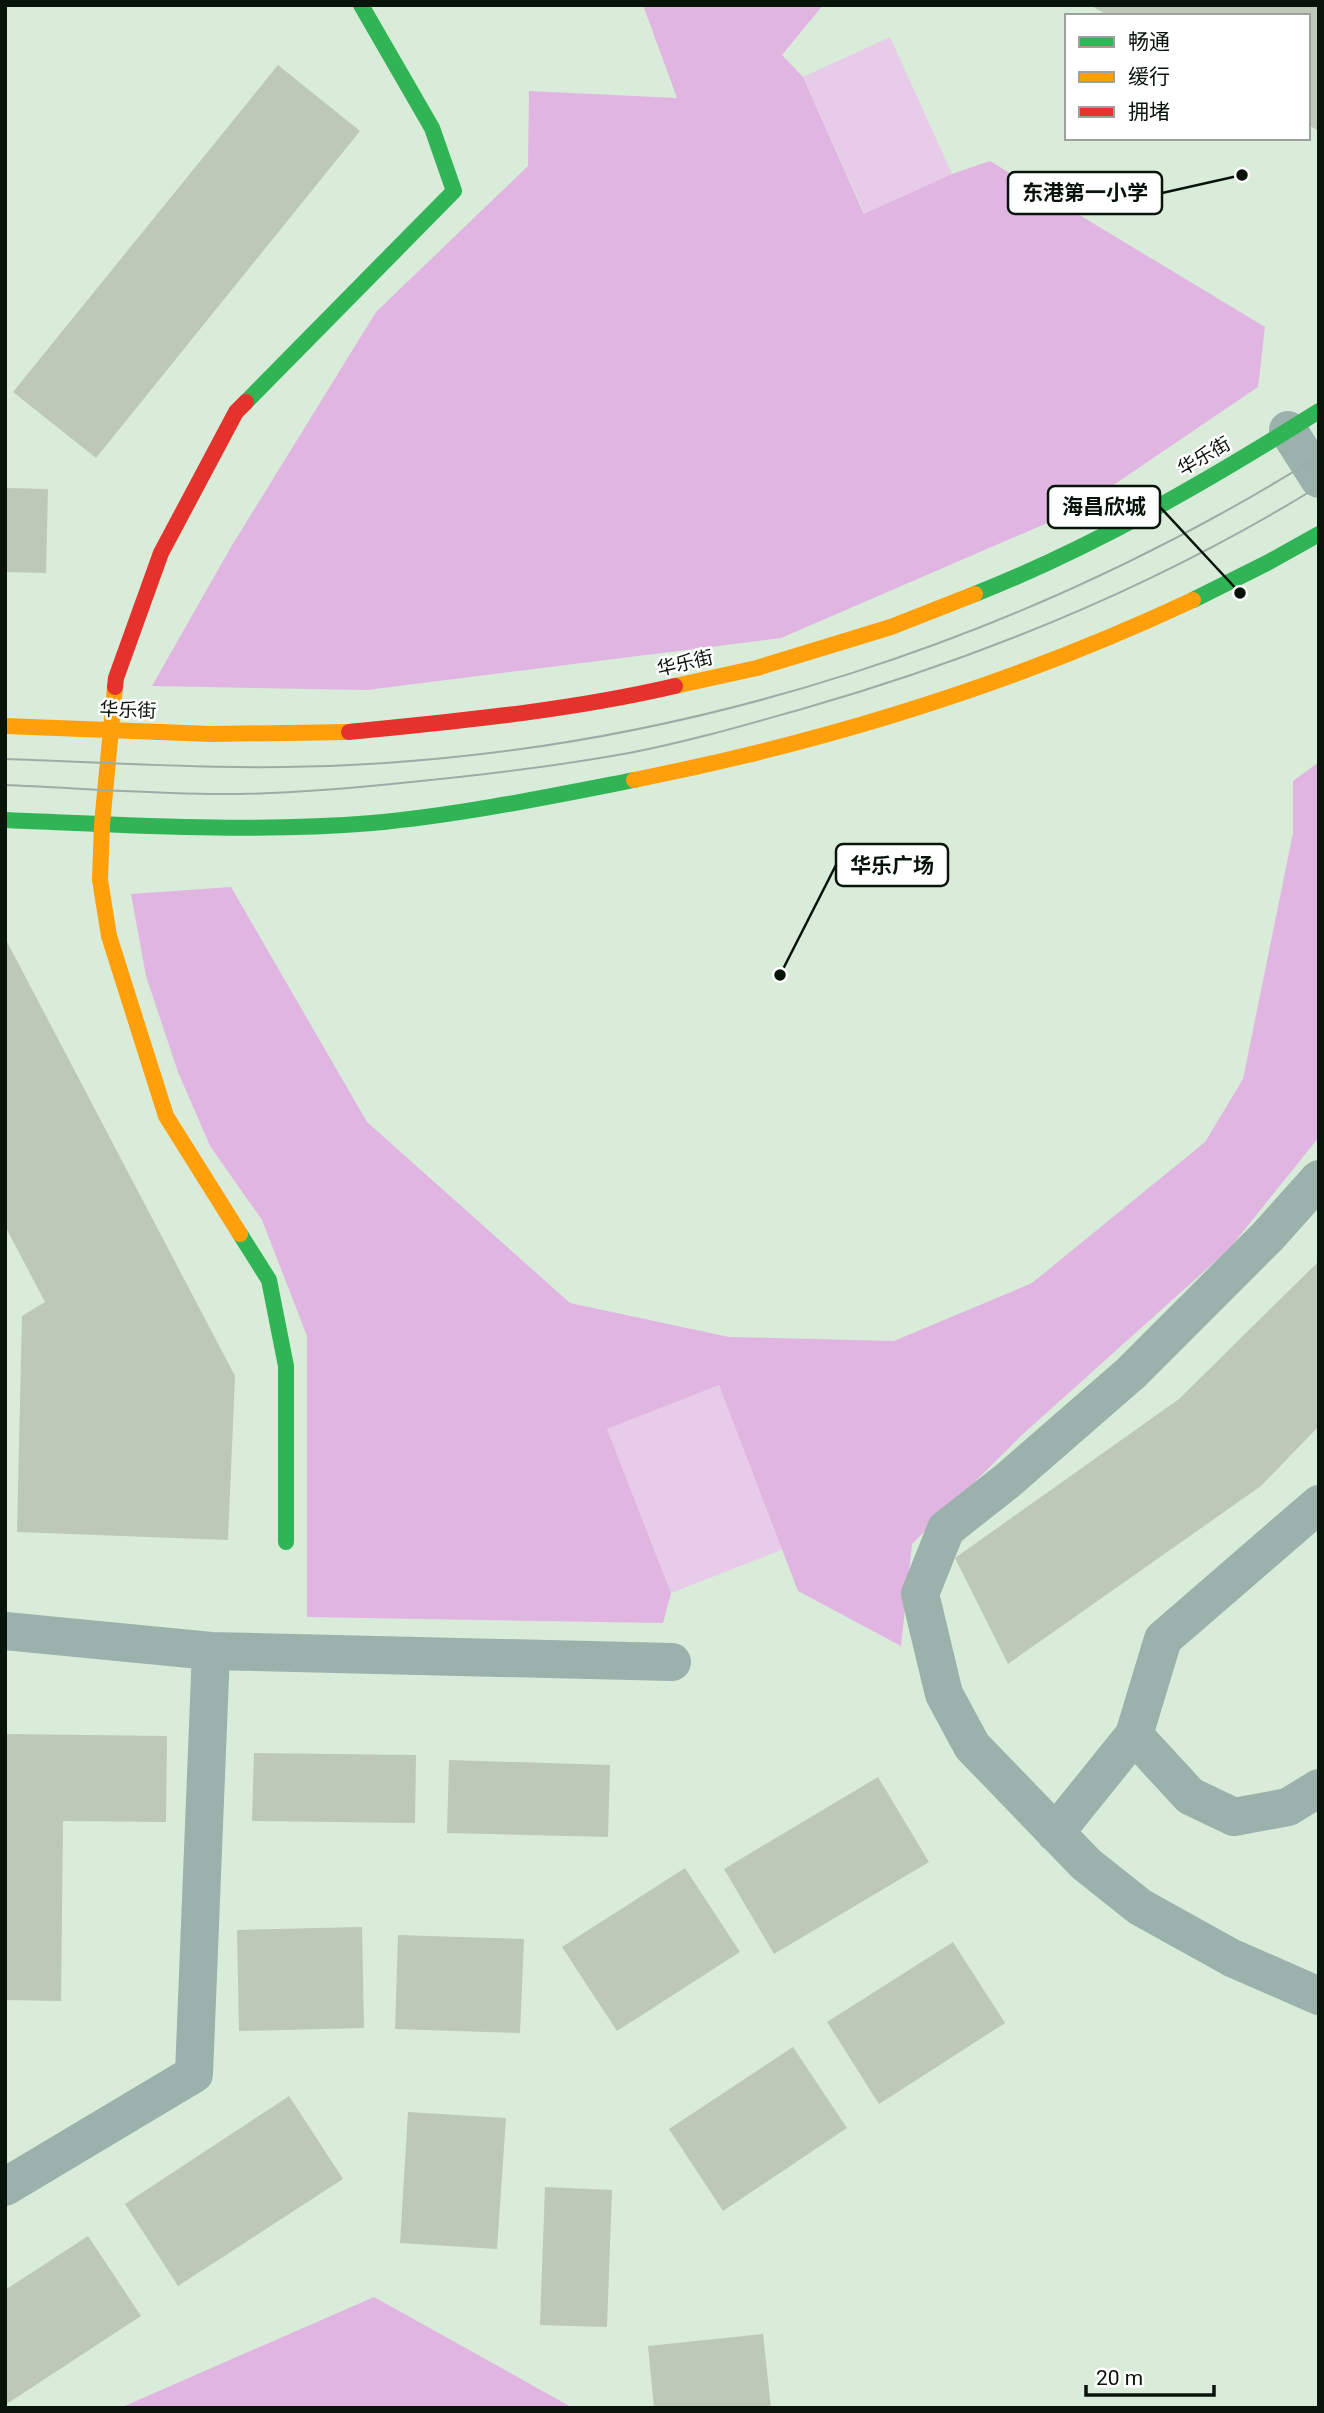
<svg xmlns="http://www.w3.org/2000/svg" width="1324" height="2413" viewBox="0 0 1324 2413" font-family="Roboto,'Noto Sans SC',sans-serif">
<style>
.green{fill:#e8cbe8}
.forest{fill:#e1b5e2}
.building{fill:#bec8b9}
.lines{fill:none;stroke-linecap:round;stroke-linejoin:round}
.street{stroke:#9ab1ac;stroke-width:38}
.fast{stroke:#30b455;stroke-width:16}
.slow{stroke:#ff9f0a;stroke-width:16}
.jam{stroke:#e5322d;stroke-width:16}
.tram{stroke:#9bada6;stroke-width:2}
.labels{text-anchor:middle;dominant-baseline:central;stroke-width:5;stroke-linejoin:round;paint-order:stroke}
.street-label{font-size:19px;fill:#081409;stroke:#fff}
.leader{fill:none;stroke:#081409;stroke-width:2.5}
.callout-dot{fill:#081409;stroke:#fff;stroke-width:2.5}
.callout{fill:#fff;stroke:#081409;stroke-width:2.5}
.callout-label{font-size:21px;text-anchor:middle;font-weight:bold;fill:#081409}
</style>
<rect width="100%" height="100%" fill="#d9ebd9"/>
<path class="green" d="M890,37L952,174L865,214L803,77Z
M719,1385L784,1549L671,1593L607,1429Z"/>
<path class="forest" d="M643,5H823L782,55L803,77L864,214L952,174L990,161L1265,327L1258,387L1075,511L781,638L367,690L152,686L231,547L376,312L528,166L529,91L677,98Z
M1319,762V1137L1229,1249L1023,1434L912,1544L901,1646L798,1591L719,1385L607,1429L671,1593L663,1623L307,1617V1336L262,1220L210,1146L178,1072L146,976L131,894L231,887L367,1122L570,1303L729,1337L894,1341L1032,1283L1205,1142L1243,1079L1293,833V781Z
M374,2297L573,2408H120Z"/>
<path class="building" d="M1090,5H1319V131L1308,125V16H1109Z
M278,65L360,131L96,458L13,392Z
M5,488L48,489L46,573L5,572Z
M5,938L235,1376L228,1540L17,1532L22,1316L45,1302L5,1226Z
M1319,1261V1426L1261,1486L1008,1664L955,1558L1179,1399Z
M5,1734L167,1736L166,1822L63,1821L61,2001L5,2000Z
M254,1753L416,1755L415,1823L252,1821Z
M449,1760L610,1765L608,1837L447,1833Z
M878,1777L929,1862L774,1954L724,1869Z
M685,1868L740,1952L617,2031L562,1947Z
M362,1927L364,2028L239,2031L237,1930Z
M398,1935L524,1939L520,2033L395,2029Z
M953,1942L1005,2023L879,2104L827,2022Z
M793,2047L847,2128L723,2211L669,2129Z
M289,2096L343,2179L178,2286L125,2204Z
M408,2112L506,2118L497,2249L400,2243Z
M545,2187L612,2190L607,2327L540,2325Z
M88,2236L141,2316L5,2405V2290Z
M763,2334L771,2408H654L648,2346Z"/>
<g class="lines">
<path class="street" d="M1288,430L1319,479
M1319,1179L1268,1236L1131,1373L1007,1481L946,1529L920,1594L944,1694L972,1746L1086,1864L1140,1907L1232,1958L1319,1996
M5,1631L211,1651L672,1662
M1134,1735L1190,1796L1234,1817L1288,1807L1319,1788
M1055,1833L1134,1735L1163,1639L1319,1504
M5,2187L194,2074L211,1651"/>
<path class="fast" d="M246,402L454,191L432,128L361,5
M975,594C1096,546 1209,480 1319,411
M1193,600L1267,563L1319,534
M5,820C127,825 250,833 372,823C460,815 547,797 634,780
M240,1234L269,1280L286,1366V1542"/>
<path class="slow" d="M675,686L757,668L891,627L975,594
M115,687L102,824L100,880L109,936L166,1116L240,1234
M5,726L211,734L349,732
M634,780C825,742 1016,683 1193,600"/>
<path class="jam" d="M115,687L116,678L161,553L236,412L246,402
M349,732C458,721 568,711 675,686"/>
<path class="tram" d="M5,759C120,763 235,771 350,765C691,749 1030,637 1319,456
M5,785C74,788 143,793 212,794C278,795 345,789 411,782C484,775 557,766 629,753C687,742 745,725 802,709C983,657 1159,585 1319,486"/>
</g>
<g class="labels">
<g class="street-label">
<text transform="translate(1204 456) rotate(-30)">华乐街</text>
<text transform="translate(685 663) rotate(-13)">华乐街</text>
<text transform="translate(128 710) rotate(2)">华乐街</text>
</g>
</g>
<path class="leader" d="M1242 175L1162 193M1240 593L1160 507M780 975L836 865"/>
<g class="callout-dot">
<circle cx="1242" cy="175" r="7"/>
<circle cx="1240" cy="593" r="7"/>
<circle cx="780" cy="975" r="7"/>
</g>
<g class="callout">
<rect x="1008" y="172" width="154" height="42" rx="7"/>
<rect x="1048" y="486" width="112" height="42" rx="7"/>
<rect x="836" y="844" width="112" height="42" rx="7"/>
</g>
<g class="callout-label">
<text x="1085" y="200">东港第一小学</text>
<text x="1104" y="514">海昌欣城</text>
<text x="892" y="873">华乐广场</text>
</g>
<rect width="1324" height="2413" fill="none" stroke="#081409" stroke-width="14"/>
<rect x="1065" y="14" width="245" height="126" fill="#ffffff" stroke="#9ca19d" stroke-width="2"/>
<rect x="1079" y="37" width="35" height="10" fill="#30b455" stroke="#9ca19d" stroke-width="2"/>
<text x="1128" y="49" font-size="21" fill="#081409">畅通</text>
<rect x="1079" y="72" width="35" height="10" fill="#ff9f0a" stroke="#9ca19d" stroke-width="2"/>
<text x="1128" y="84" font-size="21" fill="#081409">缓行</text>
<rect x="1079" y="107" width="35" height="10" fill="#e5322d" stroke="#9ca19d" stroke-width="2"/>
<text x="1128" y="119" font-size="21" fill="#081409">拥堵</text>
<path d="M1086 2385v10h128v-10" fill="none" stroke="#081409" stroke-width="3.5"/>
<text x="1096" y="2385" font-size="21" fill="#081409" stroke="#ffffff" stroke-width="5" paint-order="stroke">20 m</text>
</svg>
